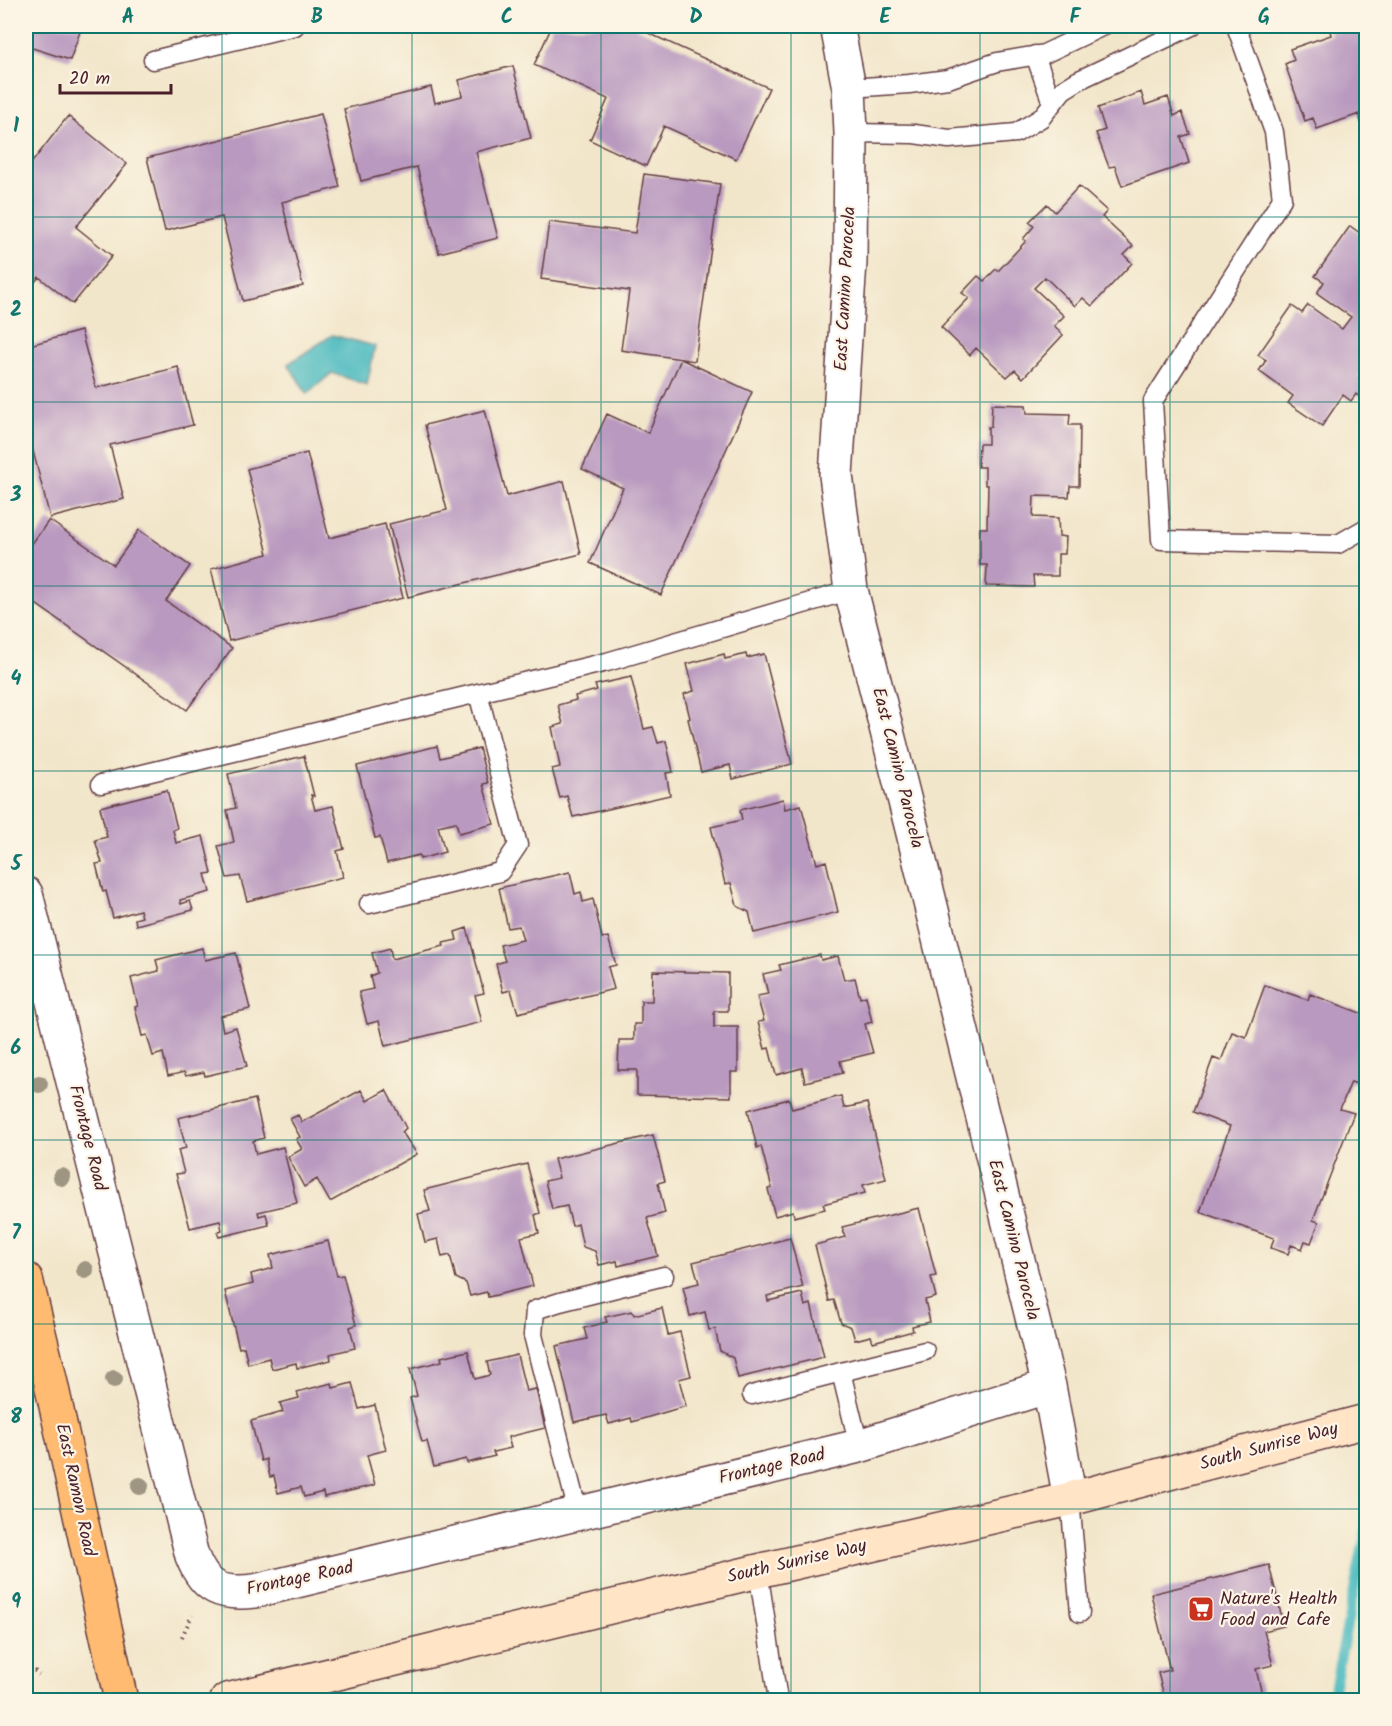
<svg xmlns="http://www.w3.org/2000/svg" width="1392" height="1726" viewBox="0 0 1392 1726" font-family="Kalam,sans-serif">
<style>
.water{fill:#49b9bf;stroke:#4a6c75;stroke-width:1.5}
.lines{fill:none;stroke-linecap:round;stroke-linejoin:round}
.stream{stroke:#49b9bf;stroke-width:10}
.building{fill:#b999bf}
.lane-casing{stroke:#633d43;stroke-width:21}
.street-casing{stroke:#633d43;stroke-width:36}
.secondary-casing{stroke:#633d43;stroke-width:36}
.primary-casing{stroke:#633d43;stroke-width:36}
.path{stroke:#633d43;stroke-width:4;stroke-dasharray:1.5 4.5;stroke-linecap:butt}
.lane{stroke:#fff;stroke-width:18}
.street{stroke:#fff;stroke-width:33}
.secondary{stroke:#ffe4c6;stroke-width:33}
.primary{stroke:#febb71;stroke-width:33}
.tree{fill:#9e9583}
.grid{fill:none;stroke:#0f766e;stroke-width:1.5;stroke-opacity:0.55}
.labels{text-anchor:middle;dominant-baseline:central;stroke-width:4.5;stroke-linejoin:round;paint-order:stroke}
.street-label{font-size:18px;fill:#4a1f2b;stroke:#fcf5e5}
.poi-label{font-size:18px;fill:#4a1f2b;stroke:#fcf5e5;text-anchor:start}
.neatline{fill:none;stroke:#0f766e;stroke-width:2}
.grid-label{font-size:20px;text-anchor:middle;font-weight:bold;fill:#0f766e}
</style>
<rect width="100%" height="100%" fill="#fcf5e5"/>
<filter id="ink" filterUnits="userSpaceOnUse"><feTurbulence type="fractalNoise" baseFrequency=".0167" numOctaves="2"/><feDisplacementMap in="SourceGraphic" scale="12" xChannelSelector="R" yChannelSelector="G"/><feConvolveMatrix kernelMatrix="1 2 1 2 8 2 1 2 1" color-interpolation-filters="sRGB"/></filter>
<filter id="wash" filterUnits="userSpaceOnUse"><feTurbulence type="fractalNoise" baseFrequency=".008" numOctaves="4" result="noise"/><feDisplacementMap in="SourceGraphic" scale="24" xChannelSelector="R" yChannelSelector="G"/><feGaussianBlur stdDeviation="1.35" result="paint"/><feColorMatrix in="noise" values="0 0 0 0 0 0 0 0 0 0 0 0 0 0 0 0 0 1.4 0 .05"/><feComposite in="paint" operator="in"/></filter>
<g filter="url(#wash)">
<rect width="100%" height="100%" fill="#f2e6ca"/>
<path class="water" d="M332,335L375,346L367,385L332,373L307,394L288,364Z"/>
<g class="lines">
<path class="stream" d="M1332,1700L1366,1530"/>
</g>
<g id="blocks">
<path class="building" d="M26,26H82L70,60L26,46Z
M552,26H633L769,88L736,159L664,126L646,166L590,140L608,99L534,65Z
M1329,26H1366V121L1361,122L1359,114L1317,129L1313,118L1305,121L1285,64L1294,60L1290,49L1331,35Z
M513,66L531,138L476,152L498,238L439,253L417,167L361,181L344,109L431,87L435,103L462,96L459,80Z
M1141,92L1145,105L1168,97L1174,116L1182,112L1190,134L1181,137L1189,163L1122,186L1115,166L1109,167L1096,133L1105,130L1098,108Z
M321,114L340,187L282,202L303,286L243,301L222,217L165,231L147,158Z
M68,116L127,164L76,227L112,256L73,304L39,277L26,293V170Z
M644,174L720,184L695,361L621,350L629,291L541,279L549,222L635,233Z
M1079,186L1107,211L1102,217L1133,246L1124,255L1132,263L1092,306L1083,298L1075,306L1045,277L1034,288L1064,316L1054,326L1063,335L1023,378L1015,370L1007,377L976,348L970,355L941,327L969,298L962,293L978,276L984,281L996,269L998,271L1026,241L1023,239L1034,226L1029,222L1047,204L1055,212Z
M1366,223V359L1364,363L1366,367L1359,378L1364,382L1362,385L1366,388V402L1356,394L1351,401L1343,395L1322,426L1288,403L1293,396L1259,371L1266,360L1258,355L1292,306L1302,313L1308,305L1342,329L1351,317L1317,293L1324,282L1315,276L1350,226L1360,233Z
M81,331L96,388L178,367L193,425L110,445L124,499L50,518L26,423V346Z
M681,359L752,392L661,595L590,563L623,488L582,469L607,414L648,433Z
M992,404L1026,405L1027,413L1070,414L1069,425H1080L1079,486H1070L1069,497L1034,496L1033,517L1058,518L1059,536L1066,537L1065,554H1058V576H1033L1034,587L986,586L987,565H980V528H987L988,485H985V467H978L979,444H988V427H991Z
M485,410L507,496L564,481L581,554L408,597L389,524L447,510L425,425Z
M307,453L329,538L385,524L403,598L229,641L211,569L268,554L247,469Z
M49,520L114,565L139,530L190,566L166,601L232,648L187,710L26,597V552Z
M724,654L725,659L746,654L747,658L764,654L792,764L733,779L730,765L701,772L688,719L690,718L684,694L694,691L687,664Z
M631,677L644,729L653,727L658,743L666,741L673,772L666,773L670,795L573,817L567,796L560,798L552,769L560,767L552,727L563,724L558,705L576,700L575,696L597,690L595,685Z
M437,746L440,758L479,748L488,783L483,784L494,824L459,833L456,822L438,826L445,852L420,859L419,855L387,863L380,837L375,838L357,766Z
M304,756L314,796L311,795L315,810L333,806L344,849L337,851L343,877L247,901L240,876L227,878L218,846L234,842L227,810L236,808L228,774Z
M167,790L177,828L173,830L176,843L203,836L212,873L205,874L210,892L180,900L181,904L190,901L193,910L136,925L135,919L142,917L140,910L113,918L106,891L103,892L96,864L102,863L95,840L107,837L100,807Z
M783,799L785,809L801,805L817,864L826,861L838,912L754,933L749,912L737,906L731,883L725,884L711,827L742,820L740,810Z
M570,872L575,894L581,892L583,902L593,899L602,938L608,937L616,965L608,967L614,989L518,1013L511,990L503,992L496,964L505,961L500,945L523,940L519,926L508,928L499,888Z
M467,928L484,993L475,995L482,1022L385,1046L379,1021L367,1024L359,992L373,989L370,976L377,973L372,953L390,948L392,959L444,946L443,943L457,940L455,932Z
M202,948L205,960L236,953L250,1009L220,1016L223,1031L236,1027L247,1066L205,1076L204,1072L186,1076L184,1072L168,1076L163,1053L153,1056L147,1035L142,1036L135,1007L138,1006L131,978L159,971L156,960Z
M820,955L821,960L838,956L844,980L855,978L860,998L866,996L872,1022L865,1024L873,1053L840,1061L843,1073L805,1082L802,1068L776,1075L769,1048L765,1049L758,1022L764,1021L757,996L768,994L763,974L781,970L779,965Z
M653,971L728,973V1011H714V1027H738V1072H731V1097L637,1095V1070H618L619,1040H634V1024H641V1001H652Z
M1265,985L1308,1000L1310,994L1366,1015V1087L1351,1082L1340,1109L1354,1113L1313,1220L1319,1222L1311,1243L1305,1241L1302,1249L1291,1245L1288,1254L1271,1248L1274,1238L1200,1212L1230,1126L1193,1112L1213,1058L1221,1061L1232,1032L1246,1037Z
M361,1090L367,1101L386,1090L406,1128L402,1132L417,1154L330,1202L317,1179L304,1187L288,1157L302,1149L296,1139L300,1137L290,1119L298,1115L302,1122Z
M841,1096L844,1108L867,1103L886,1179L863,1185L865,1193L823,1204L825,1209L794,1217L793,1211L775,1216L768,1189L772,1188L761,1146L757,1148L748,1110L789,1099L792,1109Z
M255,1099L264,1138L253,1141L256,1154L283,1147L297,1203L258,1212L259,1216L266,1214L269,1225L219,1237L217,1232L222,1230L220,1221L190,1228L176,1174L184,1173L178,1150L186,1148L178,1118Z
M653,1135L665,1181L658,1183L665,1213L647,1218L658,1256L618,1266L617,1261L599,1265L595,1251L583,1247L578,1224L572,1226L567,1206L552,1209L545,1181L559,1178L554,1159Z
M527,1164L540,1213L535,1215L539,1233L521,1237L533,1286L488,1297L487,1292L470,1296L466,1283L456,1278L450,1255L442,1257L438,1239L425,1242L418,1214L430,1211L424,1190Z
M919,1208L936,1276L931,1277L936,1297L925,1300L930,1322L912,1326L913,1331L873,1342L871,1336L855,1340L851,1327L841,1323L834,1300L829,1301L815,1245L845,1237L842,1227Z
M790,1238L803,1287L767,1296L768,1301L802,1293L805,1306L811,1304L824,1357L738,1378L733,1358L720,1351L715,1329L709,1330L705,1312L690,1316L683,1287L699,1283L693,1262Z
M328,1241L337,1276L343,1275L356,1325L350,1327L355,1348L330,1354L331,1360L297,1368L296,1363L272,1369L269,1358L248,1364L244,1347L239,1348L225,1291L253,1284L251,1274L273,1268L270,1255Z
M662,1308L668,1335L680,1332L691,1376L679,1379L686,1406L632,1422L631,1418L609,1424L606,1415L574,1422L556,1346L587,1339L584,1328L607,1322L605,1317L632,1311L634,1315Z
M468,1351L475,1379L490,1375L487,1362L517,1355L526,1391L536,1389L545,1428L508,1437L511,1448L493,1452L495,1456L467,1463L466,1459L434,1467L427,1441L422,1442L410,1398L417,1396L410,1369L442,1361L441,1357Z
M332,1383L333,1388L352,1383L359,1409L375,1405L386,1450L367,1455L375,1485L324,1497L323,1492L304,1497L301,1487L278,1493L274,1476L270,1477L266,1459L261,1461L251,1421L283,1412L280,1403L299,1398L297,1392Z
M1269,1565L1284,1626L1264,1631L1273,1665L1256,1669L1263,1699L1165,1700L1158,1673L1170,1670L1151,1594Z"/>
</g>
</g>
<g filter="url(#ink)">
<use href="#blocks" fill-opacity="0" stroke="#633d43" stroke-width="1.5"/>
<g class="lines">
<g class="lane-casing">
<path id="lane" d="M1236,26L1274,132L1282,199L1153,401L1161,540L1338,544L1366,528
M1035,55L1052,103
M153,60L295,26
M849,88L909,84L948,79L997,62L1044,54L1103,26
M851,133L914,134L949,139L1016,133L1041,118L1063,90L1079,80L1192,26
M101,784L478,693
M369,904L500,872L518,845L478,693L607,662L851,590
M841,1372L925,1351
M752,1395L841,1372L859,1446
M1070,1499L1080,1613
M578,1513L533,1335L535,1310L560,1302L664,1276
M758,1571L778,1700"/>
</g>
<g class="street-casing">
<path id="street" d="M837,26L849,88L851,133L850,262L836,475L851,590L911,825L1049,1386L1070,1499
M26,894L192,1556C205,1589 221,1595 255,1591L859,1446L1049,1386"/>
</g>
<g class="secondary-casing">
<path id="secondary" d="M227,1700L758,1571L1070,1499L1366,1421"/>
</g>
<g class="primary-casing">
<path id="primary" d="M26,1279L48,1370L121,1700"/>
</g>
<path class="path" d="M182,1637L192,1615
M26,1662L39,1675"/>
<use href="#lane" class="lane"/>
<use href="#street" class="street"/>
<use href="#secondary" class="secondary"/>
<use href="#primary" class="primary"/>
</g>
<g class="tree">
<circle cx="39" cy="1084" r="9"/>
<circle cx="62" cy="1177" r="9"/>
<circle cx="85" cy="1270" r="9"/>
<circle cx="114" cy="1379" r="9"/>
<circle cx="140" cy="1486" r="9"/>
</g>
</g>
<path class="grid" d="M222,26V1700M412,26V1700M601,26V1700M791,26V1700M980,26V1700M1170,26V1700M26,217H1366M26,402H1366M26,586H1366M26,771H1366M26,955H1366M26,1140H1366M26,1324H1366M26,1509H1366"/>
<defs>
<g id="supermarket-square" transform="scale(1.35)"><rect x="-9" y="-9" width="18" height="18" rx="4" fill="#c8321e" stroke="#fcf5e5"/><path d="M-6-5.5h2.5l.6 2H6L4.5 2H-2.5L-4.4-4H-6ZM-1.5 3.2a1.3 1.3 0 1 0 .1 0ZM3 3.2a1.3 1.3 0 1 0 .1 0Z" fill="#fff"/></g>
</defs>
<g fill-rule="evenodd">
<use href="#supermarket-square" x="1201" y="1609"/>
</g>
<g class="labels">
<g class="street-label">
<text transform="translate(846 289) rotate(-87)">East Camino Parocela</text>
<text transform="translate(897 768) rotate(76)">East Camino Parocela</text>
<text transform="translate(87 1138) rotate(76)">Frontage Road</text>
<text transform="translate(1013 1240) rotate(76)">East Camino Parocela</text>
<text transform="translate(1269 1447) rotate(-15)">South Sunrise Way</text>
<text transform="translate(772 1467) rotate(-13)">Frontage Road</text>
<text transform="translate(75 1490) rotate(78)">East Ramon Road</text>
<text transform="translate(797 1562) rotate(-13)">South Sunrise Way</text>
<text transform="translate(300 1579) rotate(-12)">Frontage Road</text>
</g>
<g class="poi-label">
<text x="1220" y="1599">Nature's Health<tspan x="1220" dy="21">Food and Cafe</tspan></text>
</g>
</g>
<rect width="1392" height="1726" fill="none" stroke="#fcf5e5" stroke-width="66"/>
<path d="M60 84v9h111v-9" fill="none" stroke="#4a1f2b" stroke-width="3"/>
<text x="69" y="84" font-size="18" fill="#4a1f2b" stroke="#fcf5e5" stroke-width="4.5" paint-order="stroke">20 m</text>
<rect x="33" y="33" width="1326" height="1660" class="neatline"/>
<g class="grid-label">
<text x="128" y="23">A</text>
<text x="317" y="23">B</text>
<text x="507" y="23">C</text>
<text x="696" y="23">D</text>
<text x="885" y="23">E</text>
<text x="1075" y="23">F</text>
<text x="1264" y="23">G</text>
<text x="16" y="132">1</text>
<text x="16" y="316">2</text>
<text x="16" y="501">3</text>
<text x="16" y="685">4</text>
<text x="16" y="870">5</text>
<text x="16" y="1054">6</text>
<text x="16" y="1239">7</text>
<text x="16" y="1423">8</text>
<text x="16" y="1608">9</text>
</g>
</svg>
